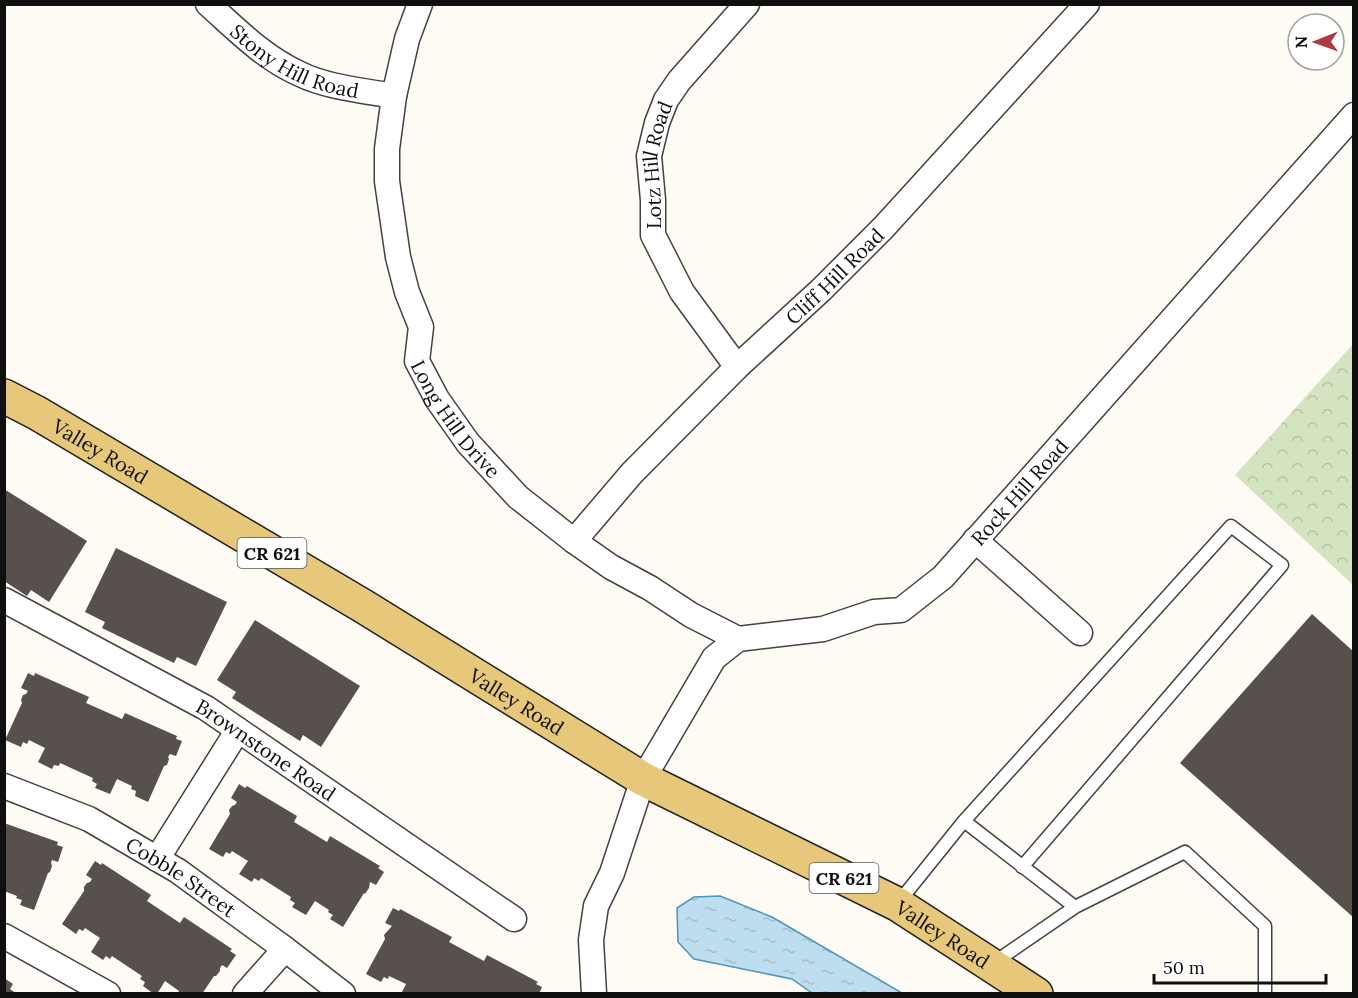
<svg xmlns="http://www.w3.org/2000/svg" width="1358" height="998" viewBox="0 0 1358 998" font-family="Lora,serif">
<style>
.park{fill:url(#park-crowns)}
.water{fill:url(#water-ripples);stroke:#4e95bc;stroke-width:1.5}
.building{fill:#57504d}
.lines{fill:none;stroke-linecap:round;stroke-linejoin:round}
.lane-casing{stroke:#424242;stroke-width:15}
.street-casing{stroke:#424242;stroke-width:27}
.primary-casing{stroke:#202020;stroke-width:36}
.lane{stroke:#fff;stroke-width:12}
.street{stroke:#fff;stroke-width:24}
.primary{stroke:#e7c87a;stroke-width:33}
.labels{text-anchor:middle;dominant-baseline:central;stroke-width:6;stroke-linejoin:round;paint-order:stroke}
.shield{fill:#fff;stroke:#575757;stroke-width:1.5}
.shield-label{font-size:18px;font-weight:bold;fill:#0f0f0f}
.street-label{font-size:20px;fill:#0f0f0f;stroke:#fff}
</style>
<defs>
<pattern id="park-crowns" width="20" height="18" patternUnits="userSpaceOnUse" patternTransform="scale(1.5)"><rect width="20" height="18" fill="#d4e4c0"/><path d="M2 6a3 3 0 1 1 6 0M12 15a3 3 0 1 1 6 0" fill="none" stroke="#b5c2a4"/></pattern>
<pattern id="water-ripples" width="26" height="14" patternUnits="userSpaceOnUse" patternTransform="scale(1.5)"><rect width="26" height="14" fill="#bedeef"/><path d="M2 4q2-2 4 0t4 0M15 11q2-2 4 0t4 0" fill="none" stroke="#a2bdcc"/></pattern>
</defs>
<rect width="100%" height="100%" fill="#fdfbf3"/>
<path class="park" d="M1353,344V585L1235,475Z"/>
<path class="water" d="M720,896L772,917L902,993H812L792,979L694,959L678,942L677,908L694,897Z"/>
<path class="building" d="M4,489L87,541L49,602L31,590L27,596L4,581Z
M116,548L227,602L196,666L177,657L174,663L102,628L105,622L85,612Z
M1312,614L1354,652V918L1180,763Z
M255,620L360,686L321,747L303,735L300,741L232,698L236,692L217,680Z
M28,673L34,676L35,673L89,697L86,703L122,719L125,713L177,736L176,739L182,741L176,756L170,754L168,757L169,759L167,765L164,766L148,802L135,796L136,791L131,789L132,786L117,779L110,794L95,788L97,784L92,781L93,778L60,763L59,766L54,765L52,769L38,762L45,748L29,740L27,744L23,742L21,747L5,740L22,703L21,700L23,695L26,694L28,691L21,688Z
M239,784L245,788L247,786L297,816L294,822L327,842L330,836L380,866L378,868L384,872L376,885L370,882L369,888L365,894L364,893L343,927L330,919L333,915L328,912L329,910L315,901L306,915L292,907L295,903L290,900L291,897L261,878L259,881L254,878L252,882L239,874L248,861L232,851L230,854L226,852L223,857L209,849L230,814L229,810L232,806L235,805L237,802L231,798Z
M4,823L58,842L57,845L63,847L58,862L52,860L51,863L52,866L50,872L48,873L34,910L20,905L22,900L16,898L17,896L4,891Z
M95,861L101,865L102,863L151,895L147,901L180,923L184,917L232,949L230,951L236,955L227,968L222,965L220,968V971L216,976H214L202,994H177L179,991L165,981L157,994H154L143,986L145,982L140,979L142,976L112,956L110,959L106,956L103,960L91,952L100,938L85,928L83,931L79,929L76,934L62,924L84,891V887L87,883L90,882L92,879L86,875Z
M393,908L399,911L400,909L452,937L449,942L484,961L487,955L538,982L536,984L542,987L539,994H401L406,984L389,976L388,979L384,977L381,982L366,974L385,939L384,935L392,926L385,923Z
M4,978L13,984L10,989L17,994H4Z"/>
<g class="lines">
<g class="lane-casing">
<path id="lane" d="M964,821L1075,907L1185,852L1265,926V994
M898,903L964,821L1231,526L1282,565L1022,867
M992,964L1075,907"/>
</g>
<g class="street-casing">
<g id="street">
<path id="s1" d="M208,4C237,30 264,58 300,74C326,87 365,91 394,96"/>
<path id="s2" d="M420,4L407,39L394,96L387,149V181L398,257L407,292L421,327L417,361L437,399L468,443L518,497L574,541L611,567L650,588L691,615L738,639"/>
<path id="s3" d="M737,367L682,292L653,235V200L649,156L657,123L666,100L679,81L747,4"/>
<path d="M975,540L1080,633"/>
<path id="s4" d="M574,541L632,473L737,367L821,290L884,227L1087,4"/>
<path id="s5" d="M4,600L206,708L514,919"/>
<path id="s6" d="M4,786L89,819L178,871L285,949L343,994"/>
<path d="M157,859L238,730"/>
<path d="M4,936L108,994"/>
<path d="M245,994L285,949"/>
<path id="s7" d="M594,994L591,940L596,906L612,873L643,779L714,658L738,639L823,629L874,612L901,610L943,577L1354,115"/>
</g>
</g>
<g class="primary-casing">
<g id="primary">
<path id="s8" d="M4,396L37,413L363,606L643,779L897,904L1036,994"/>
</g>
</g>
<use href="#lane" class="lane"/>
<use href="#street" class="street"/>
<use href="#primary" class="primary"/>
</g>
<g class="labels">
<g class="shield">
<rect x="237.5" y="538" width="69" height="30" rx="4.5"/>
<rect x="809.5" y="863" width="69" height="30" rx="4.5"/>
</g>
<g class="shield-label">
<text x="272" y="553">CR 621</text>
<text x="844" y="878">CR 621</text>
</g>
<g class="street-label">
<text stroke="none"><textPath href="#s1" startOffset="106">Stony Hill Road</textPath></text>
<text stroke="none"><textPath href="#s3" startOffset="228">Lotz Hill Road</textPath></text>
<text stroke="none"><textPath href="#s4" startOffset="372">Cliff Hill Road</textPath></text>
<text stroke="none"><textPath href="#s2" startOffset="436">Long Hill Drive</textPath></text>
<text stroke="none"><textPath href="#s8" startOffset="111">Valley Road</textPath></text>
<text stroke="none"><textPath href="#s7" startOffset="729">Rock Hill Road</textPath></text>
<text stroke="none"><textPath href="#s8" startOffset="597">Valley Road</textPath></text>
<text stroke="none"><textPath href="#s5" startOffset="302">Brownstone Road</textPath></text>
<text stroke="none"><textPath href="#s6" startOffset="200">Cobble Street</textPath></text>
<text stroke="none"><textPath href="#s8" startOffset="1083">Valley Road</textPath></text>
</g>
</g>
<rect width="1358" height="998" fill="none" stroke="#0f0f0f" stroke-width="12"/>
<g transform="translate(1316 42) rotate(269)"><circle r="28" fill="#ffffff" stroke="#9f9f9f" stroke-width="1.5"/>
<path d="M0-4.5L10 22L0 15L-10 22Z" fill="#ae3943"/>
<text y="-9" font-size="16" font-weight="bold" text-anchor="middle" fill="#0f0f0f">N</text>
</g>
<path d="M1154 974v9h172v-9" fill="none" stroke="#0f0f0f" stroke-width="3"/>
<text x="1163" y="974" font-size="18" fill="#0f0f0f" stroke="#ffffff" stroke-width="4.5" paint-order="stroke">50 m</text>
</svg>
